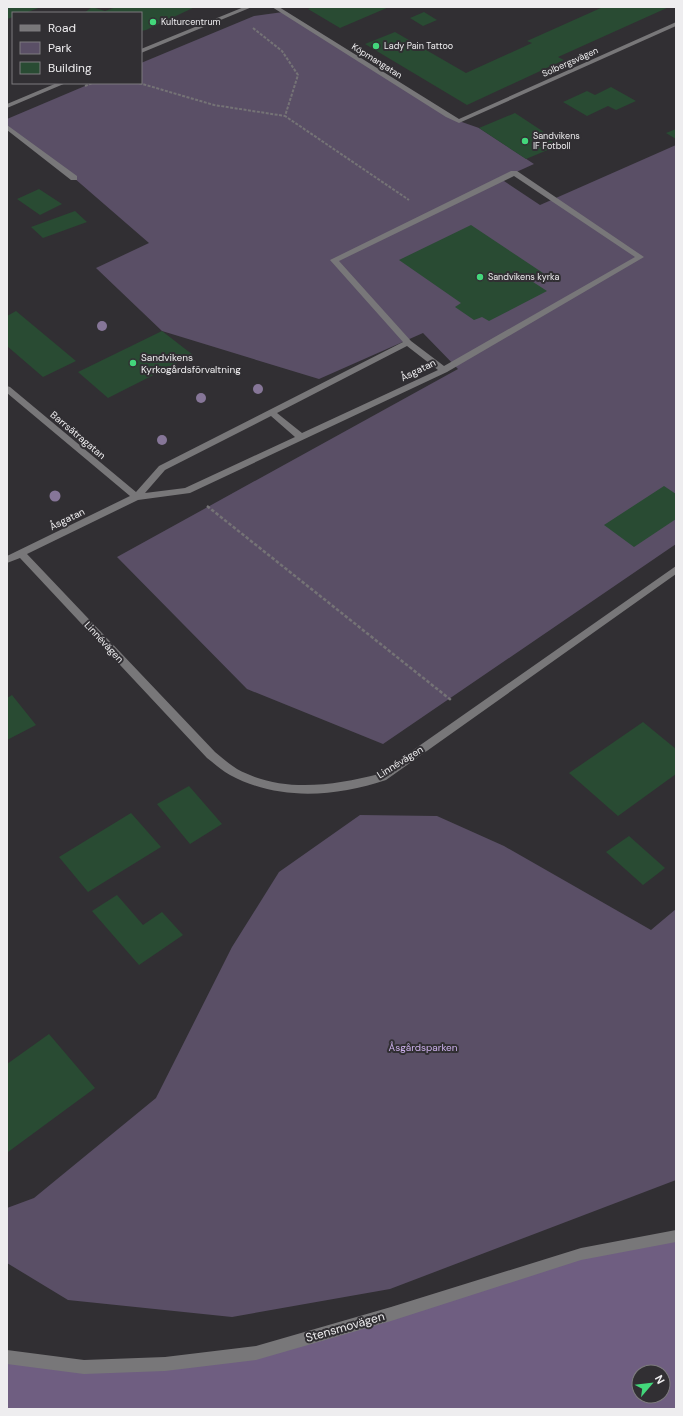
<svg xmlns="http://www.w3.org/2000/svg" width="683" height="1416" viewBox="0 0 683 1416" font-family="'DM Sans',sans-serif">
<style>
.green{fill:#5a4f66}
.forest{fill:#6f5e81;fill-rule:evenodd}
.building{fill:#294b33}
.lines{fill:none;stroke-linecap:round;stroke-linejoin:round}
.path-far1{stroke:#757376;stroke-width:2;stroke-dasharray:3 1.5;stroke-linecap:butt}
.path{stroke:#757376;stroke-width:2.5;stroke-dasharray:3.5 2;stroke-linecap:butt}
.minor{fill:#787779;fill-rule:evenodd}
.tree{fill:#867698}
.poi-dot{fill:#43d77b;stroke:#312f33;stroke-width:1.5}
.labels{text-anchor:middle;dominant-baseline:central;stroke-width:4;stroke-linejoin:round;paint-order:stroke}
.far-poi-label{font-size:9px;fill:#eeedef;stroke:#312f33;text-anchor:start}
.far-street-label{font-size:9px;fill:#eeedef;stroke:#312f33}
.poi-label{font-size:10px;fill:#eeedef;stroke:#312f33;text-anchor:start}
.street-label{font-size:10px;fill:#eeedef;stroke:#312f33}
.park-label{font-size:10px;fill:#ccb0eb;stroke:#312f33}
.near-street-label{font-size:12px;fill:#eeedef;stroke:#312f33}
</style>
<rect width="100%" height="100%" fill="#312f33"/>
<path class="green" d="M283,12L459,121L479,128L534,164L501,179L540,205L676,145V544L383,744L247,689L117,557L458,369L423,333L319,379L162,331L96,268L149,243L74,178L7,127V119L92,83H141V63L254,16Z
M360,815L437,816L504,846L651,930L676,909V1180L390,1289L232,1317L68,1300L7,1263V1208L34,1198L156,1098L232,947L279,872Z"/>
<path class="forest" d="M676,1236V1409H7V1357L84,1367L256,1353L581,1254ZM639,1372H663V1396H639Z"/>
<path class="building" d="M7,7H41L25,13H13V17L7,19Z
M92,7L105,11L116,7H195L146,30L141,31V13H84Z
M313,7H389L340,28L308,9Z
M603,7H669L558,57L564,60L467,105L365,44L395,32L466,73L532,43L527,41Z
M424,12L437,20L423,26L410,18Z
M611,87L636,101L616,110L608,106L587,116L563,102L587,91L595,95Z
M515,113L562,144L526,159L479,128Z
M676,129V139L666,133Z
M39,189L62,204L40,215L17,199Z
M75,211L87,222L43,238L31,227Z
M471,225L543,273L530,280L547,291L489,321L482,317L474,320L455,307L461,303L399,260Z
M16,311L76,361L43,377L7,346V316Z
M162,331L193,355L108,398L78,372Z
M664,486L676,494V519L634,547L604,525Z
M12,695L36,725L7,740V698Z
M643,722L676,749V774L618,816L569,773Z
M189,786L222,824L190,844L157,804Z
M131,813L161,847L88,892L59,857Z
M629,836L665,868L643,885L606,852Z
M117,895L143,925L162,912L183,935L139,965L92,911Z
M49,1034L95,1088L8,1152L7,1064Z"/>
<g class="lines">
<path class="path-far1" d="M253,28L282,51L298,75L285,116L409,200
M139,83L214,105L285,116
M85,86L92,83"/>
<path class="path" d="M207,506L451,700"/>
<path class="minor" d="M244,7H252L141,53V49Z
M272,7H279L459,119L674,23L676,22V26L459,123L446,117Z
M57,83H66L7,108V104Z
M7,125L77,176V180H71L7,130Z
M511,171H517L644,257L447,372L190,493L138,500L27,554L215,752C222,758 229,764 237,769C281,793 332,786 379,774L676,566V574L386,780C335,797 278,801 230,775C221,770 215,764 207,758L20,558L7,563V556L130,496L7,393V386L10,387L136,492L159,466L403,342L330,260ZM514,176L635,257L444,366L411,341L339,261ZM407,346L438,370L302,433L277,413ZM271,416L295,437L185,488L145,493L165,470Z
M676,1230V1242L581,1260L391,1321L256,1360L165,1371L84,1374L7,1364V1350L84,1360L165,1357L256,1346L391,1307L581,1248Z"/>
</g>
<g class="tree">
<circle cx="102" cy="326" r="5"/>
<circle cx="258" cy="389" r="5"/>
<circle cx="201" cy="398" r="5"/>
<circle cx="162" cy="440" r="5"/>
<circle cx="55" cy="496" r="5.5"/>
</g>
<g class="poi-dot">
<circle cx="153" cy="22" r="4"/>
<circle cx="376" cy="46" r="4"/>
<circle cx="525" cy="141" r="4"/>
<circle cx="480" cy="277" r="4"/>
<circle cx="133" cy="363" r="4"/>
</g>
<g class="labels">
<g class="far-poi-label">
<text x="161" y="22">Kulturcentrum</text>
<text x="384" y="46">Lady Pain Tattoo</text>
<text x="533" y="136">Sandvikens<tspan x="533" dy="10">IF Fotboll</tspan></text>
<text x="488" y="277">Sandvikens kyrka</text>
</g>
<g class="far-street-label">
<text transform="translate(377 61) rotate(32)">Köpmangatan</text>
<text transform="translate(570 62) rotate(-24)">Solbergsvägen</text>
</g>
<g class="poi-label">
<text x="141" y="357">Sandvikens<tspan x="141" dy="12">Kyrkogårdsförvaltning</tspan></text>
</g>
<g class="street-label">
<text transform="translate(418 370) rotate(-26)">Åsgatan</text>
<text transform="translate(78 435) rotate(40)">Barrsätragatan</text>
<text transform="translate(67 519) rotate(-26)">Åsgatan</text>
<text transform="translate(104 642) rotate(47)">Linnévägen</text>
<text transform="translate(400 762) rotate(-32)">Linnévägen</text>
</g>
<g class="park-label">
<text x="423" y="1047">Åsgårdsparken</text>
</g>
<g class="near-street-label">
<text transform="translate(345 1327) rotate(-16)">Stensmovägen</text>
</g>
</g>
<rect width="683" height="1416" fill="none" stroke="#eeedef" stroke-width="16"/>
<rect x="12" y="12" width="130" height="72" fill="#312f33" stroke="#7d7b7e"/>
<rect x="20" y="25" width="20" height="6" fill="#787779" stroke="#7d7b7e"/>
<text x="48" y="32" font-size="12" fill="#eeedef">Road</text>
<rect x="20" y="42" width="20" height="12" fill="#5a4f66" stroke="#7d7b7e"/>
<text x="48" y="52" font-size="12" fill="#eeedef">Park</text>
<rect x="20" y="62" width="20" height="12" fill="#294b33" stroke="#7d7b7e"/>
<text x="48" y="72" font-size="12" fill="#eeedef">Building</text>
<g transform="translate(651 1384) rotate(62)"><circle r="19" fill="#312f33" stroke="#7d7b7e"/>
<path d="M0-3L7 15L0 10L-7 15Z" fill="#43d77b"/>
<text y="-6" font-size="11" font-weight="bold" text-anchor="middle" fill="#eeedef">N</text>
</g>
</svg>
